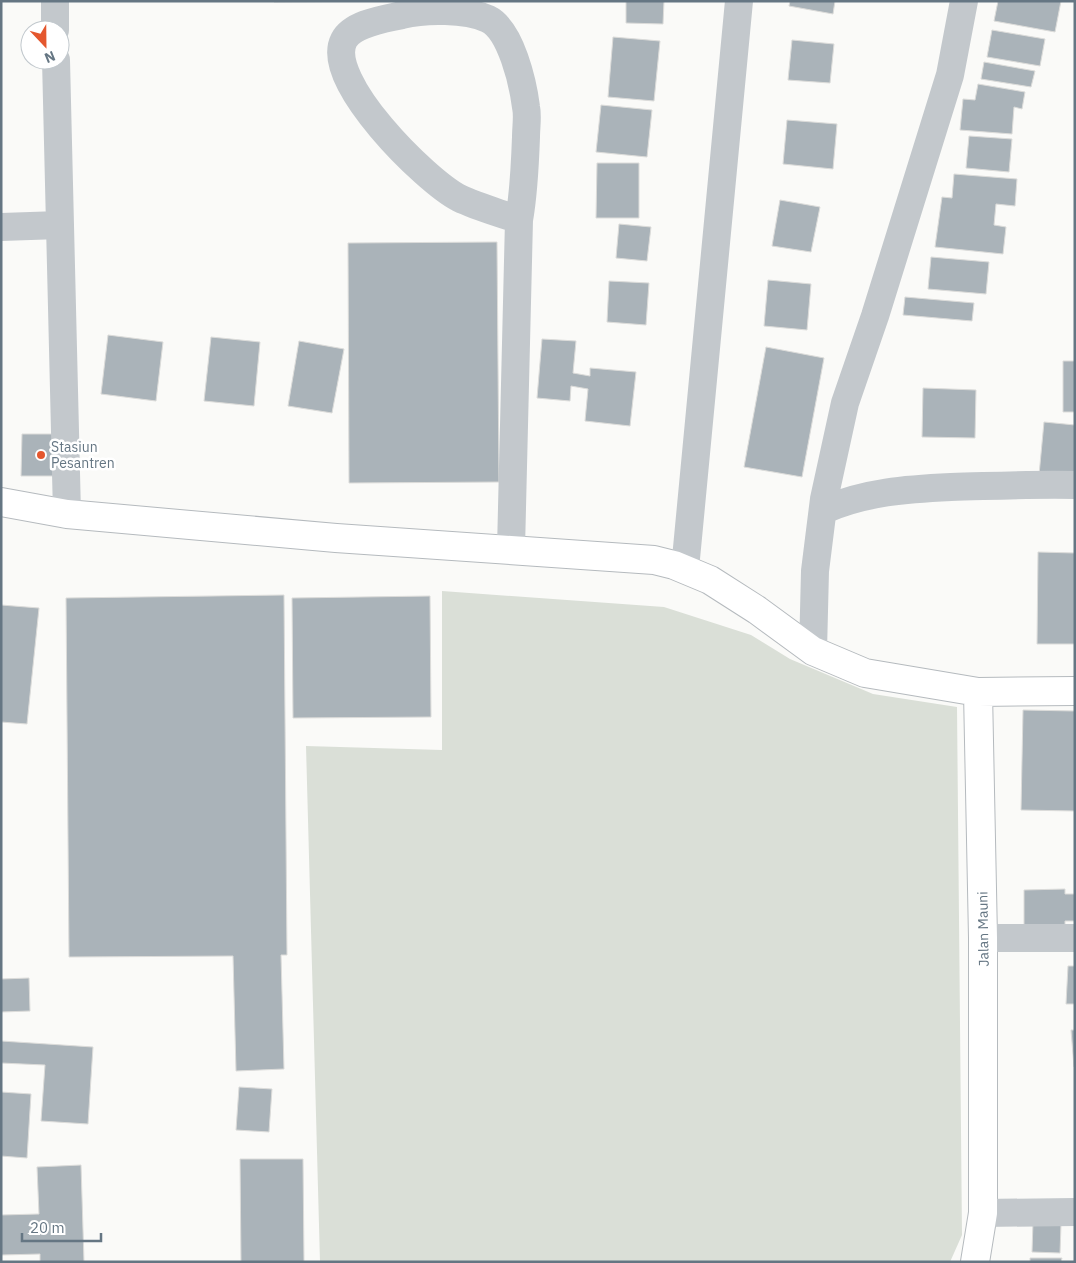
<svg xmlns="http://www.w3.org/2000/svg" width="1076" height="1263" viewBox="0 0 1076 1263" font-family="'IBM Plex Sans',sans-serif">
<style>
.green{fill:#dadfd7}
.building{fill:#aab3b9;stroke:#dcdcda}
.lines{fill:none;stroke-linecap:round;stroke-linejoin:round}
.major-casing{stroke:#b5babe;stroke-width:30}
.minor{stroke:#c3c8cc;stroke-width:28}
.major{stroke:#fff;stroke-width:28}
.poi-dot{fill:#e4572e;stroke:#fff;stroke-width:2}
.labels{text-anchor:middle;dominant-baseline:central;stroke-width:5;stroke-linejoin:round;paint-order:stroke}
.poi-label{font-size:14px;fill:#657683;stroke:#fff;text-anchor:start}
.street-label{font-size:14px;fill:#657683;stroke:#fff}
</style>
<rect width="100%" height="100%" fill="#fafaf8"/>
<path class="green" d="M442,591L664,607L751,635L790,659L873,694L957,707L962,1235L950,1262H320L306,746L442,750Z"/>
<path class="building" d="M274,1H386L274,2Z
M626,1H664L663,24L626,23Z
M790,1H835L833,14L789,6Z
M998,1H1061L1055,32L994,21Z
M992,30L1045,39L1040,66L987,57Z
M613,37L660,41L654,101L608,97Z
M792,40L834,44L830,83L788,80Z
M984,62L1035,71L1031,87L981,79Z
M978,84L1025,92L1022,109L1014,107L1012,134L960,130L963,99L975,100Z
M601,105L652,110L647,157L596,152Z
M787,120L837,124L833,169L783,164Z
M969,136L1012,139L1009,172L966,168Z
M597,163H639V218H596Z
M954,174L1017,179L1015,206L996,204L994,225L1006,227L1003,254L935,247L942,197L952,198Z
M780,200L820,207L811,252L772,246Z
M619,224L651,227L647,261L616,258Z
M497,242L499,482L349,483L348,243Z
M931,257L989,262L986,294L928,289Z
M768,280L811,284L807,330L764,326Z
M609,281L649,283L646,325L607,322Z
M905,297L974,303L972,321L903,315Z
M108,335L163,342L156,401L101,394Z
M211,337L260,342L254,406L204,401Z
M542,339L576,341L573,373L590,376V368L636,372L630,426L585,421L588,389L571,386L570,401L537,398Z
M299,341L344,349L332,413L288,406Z
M766,347L824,358L802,477L744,467Z
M1063,361H1075V412H1063Z
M923,388L976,390L975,438L922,437Z
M1044,422L1075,425V479L1039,475Z
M22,434H61V476H21Z
M1038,552L1075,553V644H1037Z
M284,595L287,955H281L284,1069L236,1071L233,956L69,957L66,598Z
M430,596L431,717L293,718L292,598Z
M1,605L39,608L27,724L1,722Z
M1023,710L1075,711V811L1021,810Z
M1065,889V894H1075V921H1065V926H1024V890Z
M1068,966H1075V1004H1066Z
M29,978L30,1011L1,1012V979Z
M1071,1030H1075V1067H1074Z
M1,1041L93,1047L88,1124L41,1121L45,1065L1,1063Z
M239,1087L272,1089L269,1132L236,1130Z
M1,1092L31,1094L27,1158L1,1156Z
M240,1159H303L304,1262H241Z
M81,1165L84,1262H40V1254L1,1255V1215L39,1214L37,1167Z
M1033,1222L1061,1224L1060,1253L1032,1252Z
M1030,1258H1062L1061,1262H1030Z"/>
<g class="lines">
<g class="major-casing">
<path id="major" d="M1,502L67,514L336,538L654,560L674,565L710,580L757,610L813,651L865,673L978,692L1075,691
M975,1262L983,1213V938L978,692"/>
</g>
<path class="minor" d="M55,1V30
M56,60L67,514
M1,227L60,225
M824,510C864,492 908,489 951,487C993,486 1033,484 1075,485
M511,549L519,220C524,192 525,165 526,137C526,127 528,116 526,107C523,83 511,30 488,19C466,9 425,9 402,15C385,19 353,23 344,40C323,80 426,181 459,198C478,207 500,213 519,220
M685,569L739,1
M813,651L815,571L824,499L845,403L875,316L950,75L964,1
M983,938H1075
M983,1213L1075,1212"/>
<use href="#major" class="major"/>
</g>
<circle class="poi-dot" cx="41" cy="455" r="5"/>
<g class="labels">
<g class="poi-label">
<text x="51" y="447">Stasiun<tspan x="51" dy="16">Pesantren</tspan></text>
</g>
<g class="street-label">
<text transform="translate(983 929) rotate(-91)">Jalan Mauni</text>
</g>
</g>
<rect width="1076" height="1263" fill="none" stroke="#657683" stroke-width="5"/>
<g transform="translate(45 45) rotate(158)"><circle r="24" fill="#ffffff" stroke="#c1c8cd"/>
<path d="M0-4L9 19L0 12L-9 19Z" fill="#e4572e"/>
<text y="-8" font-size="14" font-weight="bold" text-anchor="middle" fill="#657683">N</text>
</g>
<path d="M22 1233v8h79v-8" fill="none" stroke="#657683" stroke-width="2.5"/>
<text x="30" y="1233" font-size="15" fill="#657683" stroke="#ffffff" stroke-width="4" paint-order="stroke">20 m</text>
</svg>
